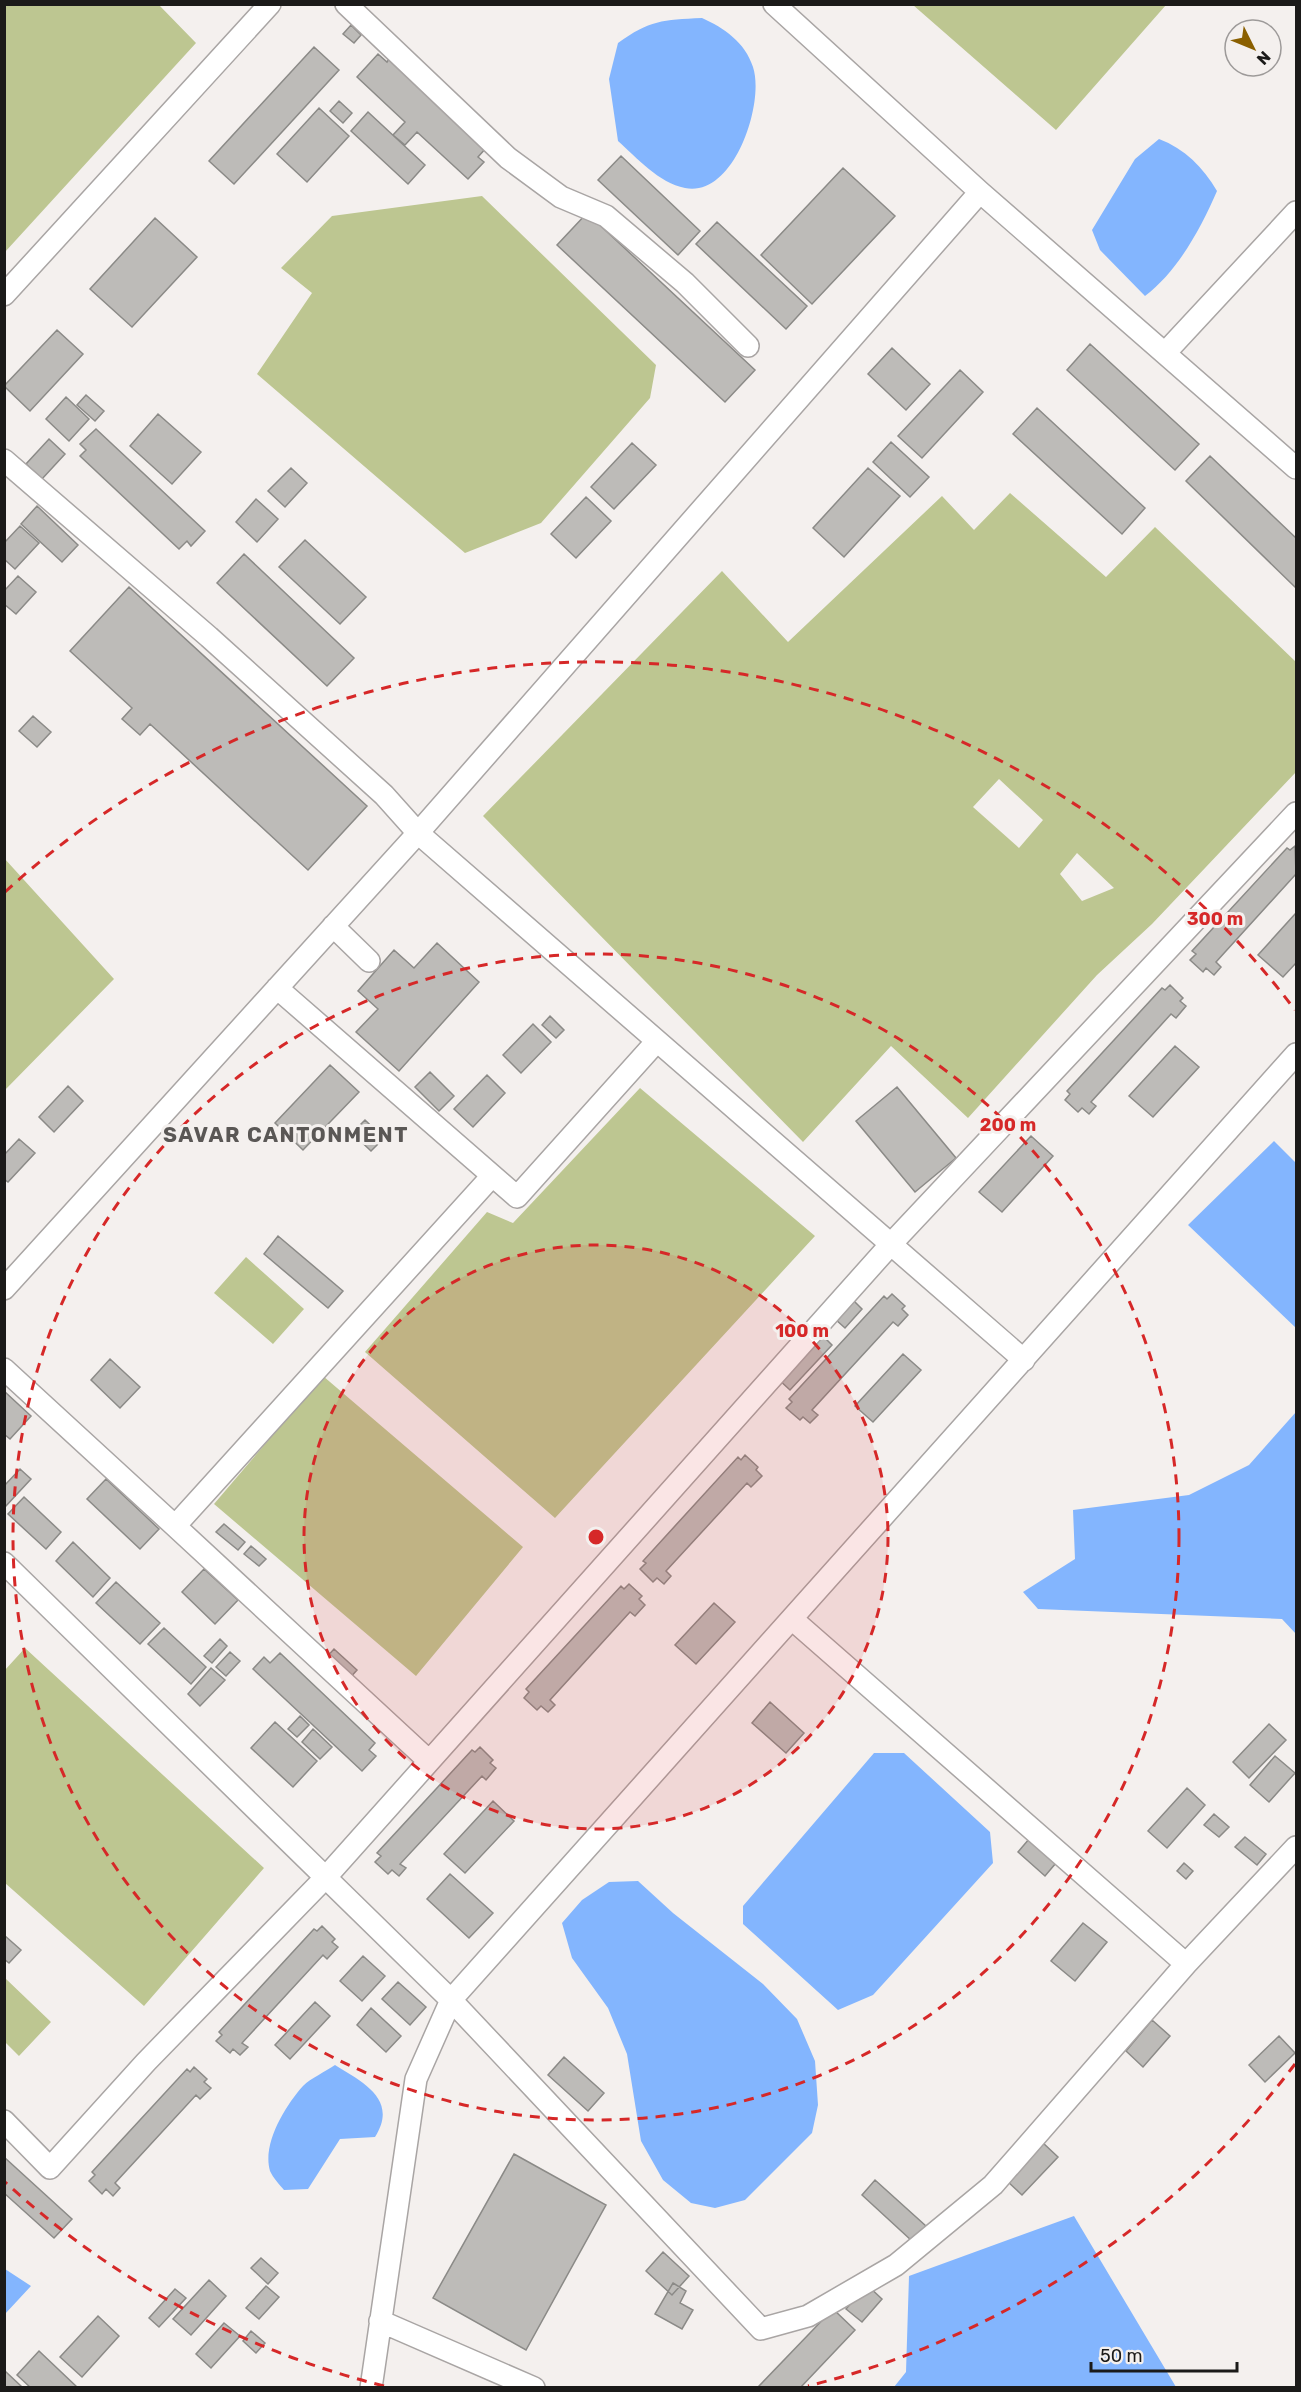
<svg xmlns="http://www.w3.org/2000/svg" width="1301" height="2392" viewBox="0 0 1301 2392" font-family="Rubik,sans-serif">
<style>
.green{fill:#bdc691;fill-rule:evenodd}
.water{fill:#83b5fe}
.building{fill:#bdbbb8;stroke:#8b8a87;stroke-width:1.5}
.lines{fill:none;stroke-linecap:round;stroke-linejoin:round}
.minor-casing{stroke:#a9a5a4;stroke-width:24}
.minor{stroke:#fff;stroke-width:21}
.ring{fill:none;stroke:#d62828;stroke-width:3;stroke-dasharray:10 8}
.labels{text-anchor:middle;dominant-baseline:central;stroke-width:6;stroke-linejoin:round;paint-order:stroke}
.district-label{font-size:21px;font-weight:bold;letter-spacing:1.5px;fill:#5a5755;stroke:#f4f0ee}
.centre{fill:#d62828;stroke:#f4f0ee;stroke-width:3}
.ring-label{font-size:18px;text-anchor:middle;font-weight:bold;fill:#d62828;stroke:#f4f0ee;stroke-width:6;stroke-linejoin:round;paint-order:stroke}
</style>
<rect width="100%" height="100%" fill="#f4f0ee"/>
<path class="green" d="M5,4L159,5L196,43L5,252Z
M913,5H1166L1056,130Z
M482,196L656,365L650,398L541,523L465,553L257,374L312,293L281,268L332,216Z
M1010,493L1106,577L1155,527L1296,662V772L1152,924L1097,975L968,1118L891,1046L803,1142L483,816L722,571L788,642L942,496L974,530ZM999,779L1043,820L1019,848L973,807ZM1077,853L1114,888L1082,901L1060,874Z
M4,858L114,979L5,1090H4Z
M640,1088L815,1236L555,1518L365,1352L487,1212L513,1223Z
M246,1257L304,1309L273,1344L214,1293Z
M323,1376L523,1547L416,1676L214,1504Z
M25,1648L264,1868L144,2006L5,1883V1670Z
M5,1978L51,2022L19,2056L5,2042Z"/>
<path class="water" d="M702,18C724,28 745,42 753,67C765,103 734,198 685,188C659,183 637,158 618,141L609,79L618,43C650,20 662,20 702,18Z
M1159,139C1185,149 1203,167 1217,191C1201,228 1178,271 1145,296L1100,250L1092,230L1135,159Z
M1274,1141L1296,1163V1328L1188,1225Z
M1296,1412V1634L1282,1619L1038,1609L1023,1592L1075,1559L1073,1510L1189,1495L1249,1465Z
M874,1753H904L990,1832L993,1863L873,1995L838,2010L743,1924V1906Z
M638,1881L673,1913L763,1984L797,2019L815,2061L818,2105L812,2133L745,2200L715,2208L691,2203L663,2180L641,2141L627,2054L608,2008L572,1958L562,1923L582,1900L609,1882Z
M335,2065C362,2082 399,2099 375,2137L340,2139L308,2189L284,2190C280,2185 273,2178 270,2171C262,2144 285,2106 303,2086C311,2078 325,2072 335,2065Z
M1074,2216L1176,2387H894L906,2372L909,2276Z
M5,2269L31,2286L5,2314Z"/>
<path class="building" d="M351,25L361,35L354,43L343,34Z
M314,47L339,70L234,184L209,161Z
M378,54L387,62L389,59L486,148L478,157L484,162L468,179L417,132L405,145L393,135L405,122L357,77Z
M339,101L352,113L343,123L330,111Z
M319,108L349,136L307,182L277,154Z
M368,112L425,165L408,184L351,131Z
M621,156L700,231L678,255L598,180Z
M843,168L895,216L812,304L761,255Z
M587,213L755,370L725,402L557,245Z
M155,218L197,257L132,327L90,289Z
M717,222L807,306L786,329L696,244Z
M57,330L83,354L30,411L4,386Z
M1090,344L1199,444L1175,470L1067,370Z
M892,348L930,384L906,410L868,374Z
M960,370L983,392L922,458L898,436Z
M86,395L104,411L95,421L77,405Z
M66,397L89,419L69,441L46,419Z
M1037,408L1145,508L1122,534L1013,434Z
M158,414L201,452L172,484L130,446Z
M96,429L205,531L191,546L187,541L179,549L80,456L86,450L80,444Z
M49,439L65,454L42,479L26,464Z
M891,442L929,477L910,497L873,462Z
M632,443L656,465L614,509L591,487Z
M1210,456L1296,538V588L1186,481Z
M291,468L307,483L285,507L268,491Z
M868,468L900,496L844,557L813,528Z
M586,497L611,521L576,558L551,534Z
M256,499L278,519L257,542L236,522Z
M37,506L78,545L62,562L21,524Z
M20,526L39,543L15,569L4,559V543Z
M305,540L366,597L340,624L279,567Z
M244,554L354,658L327,686L217,583Z
M18,576L36,592L16,614L4,604V591Z
M129,587L367,806L308,870L150,724L140,735L122,719L132,708L70,651Z
M33,716L51,732L37,747L19,731Z
M1295,846L1296,874L1216,962L1221,967L1214,975L1206,968L1203,972L1190,960L1196,954L1192,951L1287,848L1290,850Z
M1296,913V963L1283,977L1258,955Z
M437,943L479,982L399,1071L356,1032L378,1009L358,991L394,950L414,968Z
M1170,985L1183,998L1180,1001L1186,1006L1176,1018L1171,1014L1091,1102L1096,1106L1089,1114L1082,1108L1078,1112L1065,1100L1070,1094L1067,1091L1162,988L1165,990Z
M550,1016L564,1030L556,1038L542,1025Z
M533,1024L551,1042L521,1073L503,1055Z
M1175,1046L1199,1067L1153,1117L1129,1096Z
M330,1065L359,1092L303,1150L275,1123Z
M430,1072L454,1096L439,1111L415,1087Z
M487,1075L505,1093L473,1127L454,1109Z
M68,1086L83,1101L54,1132L39,1117Z
M897,1087L956,1158L915,1192L856,1121Z
M365,1120L384,1138L371,1151L352,1133Z
M1031,1136L1053,1156L1002,1212L979,1192Z
M19,1139L35,1153L8,1182L4,1179V1155Z
M278,1236L343,1291L328,1308L264,1254Z
M892,1294L905,1306L902,1309L908,1315L898,1326L893,1322L812,1410L818,1415L810,1423L803,1417L800,1420L786,1408L792,1402L789,1399L884,1296L887,1299Z
M853,1300L862,1309L845,1328L835,1319Z
M819,1332L832,1345L790,1390L777,1378Z
M903,1354L921,1370L873,1422L855,1406Z
M110,1359L140,1387L120,1408L91,1380Z
M4,1391L31,1416L10,1439L4,1434Z
M745,1455L758,1467L756,1470L762,1476L751,1487L747,1483L666,1571L671,1576L664,1584L657,1578L653,1582L640,1569L646,1563L643,1561L738,1457L741,1460Z
M20,1469L31,1479L4,1508V1486Z
M106,1479L159,1529L140,1549L87,1499Z
M24,1497L61,1532L46,1549L8,1514Z
M224,1524L245,1542L238,1550L216,1532Z
M73,1542L110,1578L93,1597L56,1561Z
M251,1546L266,1559L259,1566L244,1554Z
M204,1569L238,1600L215,1624L182,1592Z
M116,1582L160,1623L140,1644L96,1603Z
M629,1584L642,1596L639,1599L645,1605L635,1616L630,1612L550,1700L555,1705L548,1712L541,1706L537,1710L524,1698L529,1692L526,1689L621,1586L624,1589Z
M714,1603L735,1622L696,1664L675,1645Z
M164,1628L206,1667L191,1684L148,1644Z
M220,1639L227,1646L212,1663L204,1656Z
M334,1649L357,1670L348,1680L325,1659Z
M230,1652L240,1661L226,1676L216,1667Z
M280,1653L375,1743L369,1750L376,1756L362,1771L253,1669L264,1657L270,1663Z
M211,1668L225,1680L200,1706L188,1694Z
M770,1702L804,1733L786,1753L752,1723Z
M300,1716L309,1725L297,1737L288,1729Z
M275,1722L317,1761L293,1787L251,1748Z
M1269,1724L1286,1740L1249,1778L1233,1762Z
M313,1729L332,1747L320,1759L302,1742Z
M480,1747L493,1760L490,1763L496,1768L486,1780L482,1776L400,1864L406,1868L399,1876L392,1870L388,1874L375,1862L381,1856L377,1853L472,1750L475,1752Z
M1275,1756L1295,1773L1269,1802L1250,1785Z
M1187,1788L1205,1805L1167,1848L1148,1831Z
M493,1801L514,1821L465,1873L444,1854Z
M1214,1814L1229,1827L1219,1837L1204,1825Z
M1245,1837L1266,1854L1257,1865L1235,1847Z
M1029,1839L1056,1863L1045,1876L1018,1852Z
M1184,1863L1193,1871L1186,1879L1177,1871Z
M450,1874L493,1913L469,1938L427,1899Z
M1083,1923L1107,1942L1075,1981L1051,1961Z
M322,1926L335,1939L332,1942L338,1947L327,1959L323,1955L242,2043L248,2047L240,2055L233,2049L230,2053L216,2041L222,2035L219,2032L314,1929L317,1931Z
M4,1935L21,1950L9,1963L4,1959Z
M363,1956L385,1976L362,2001L340,1981Z
M398,1982L426,2007L410,2025L382,1999Z
M315,2002L330,2016L290,2059L275,2045Z
M371,2008L401,2036L386,2052L357,2025Z
M1152,2020L1170,2036L1143,2067L1126,2051Z
M1279,2036L1295,2053L1265,2082L1249,2065Z
M564,2057L604,2093L588,2111L548,2075Z
M194,2067L207,2079L204,2082L211,2088L200,2099L196,2095L115,2183L120,2188L113,2196L106,2189L102,2194L89,2181L95,2175L92,2172L187,2069L190,2072Z
M1042,2142L1058,2157L1022,2195L1006,2180Z
M514,2154L606,2205L526,2350L433,2298Z
M4,2157L72,2219L54,2238L4,2193Z
M875,2180L926,2226L912,2241L862,2195Z
M663,2252L689,2276L672,2295L646,2271Z
M261,2258L278,2273L268,2284L251,2268Z
M209,2280L226,2296L191,2335L173,2319Z
M673,2283L686,2291L680,2303L693,2310L682,2329L655,2314Z
M867,2285L882,2299L862,2322L846,2309Z
M266,2286L279,2297L259,2319L246,2308Z
M175,2289L186,2298L159,2327L149,2318Z
M833,2309L855,2330L800,2388H761L759,2386Z
M98,2316L119,2336L82,2377L60,2357Z
M224,2323L240,2336L211,2368L196,2354Z
M251,2331L265,2343L256,2353L243,2341Z
M39,2351L78,2388H31L17,2375Z
M5,2371L22,2387L21,2388H4Z"/>
<g class="lines">
<g class="minor-casing">
<path id="minor" d="M346,4L508,158L561,197L606,216L685,283L748,346
M774,4L980,192L1296,468
M4,295L270,4
M1165,353L1296,212
M4,460L209,637L384,795L418,833L1024,1360
M333,926L369,961
M277,988L517,1197L657,1041
M4,1289L418,833L980,192
M4,1369L175,1526L492,1176
M175,1526L429,1761
M4,1563L451,2000L761,2329L808,2316L896,2265L993,2185L1186,1964L1296,1847
M792,1619L1186,1964
M4,2121L50,2168L146,2062L326,1877L891,1244L1296,813
M380,2321L534,2388
M371,2388L416,2079L451,2000L1296,1054"/>
</g>
<use href="#minor" class="minor"/>
</g>
<circle cx="596" cy="1537" r="292" fill="#d62828" fill-opacity=".12"/>
<g class="ring">
<circle cx="596" cy="1537" r="292"/>
<circle cx="596" cy="1537" r="583"/>
<path d="M1295 2064A875 875 0 0 1 808 2386M384 2386A875 875 0 0 1 5 2182M5 892A875 875 0 0 1 1295 1010"/>
</g>
<g class="labels">
<g class="district-label">
<text x="286" y="1134">SAVAR CANTONMENT</text>
</g>
</g>
<circle cx="596" cy="1537" r="9" class="centre"/>
<g class="ring-label">
<text x="1215" y="925">300 m</text>
<text x="1008" y="1131">200 m</text>
<text x="802" y="1337">100 m</text>
</g>
<rect width="1301" height="2392" fill="none" stroke="#1b1a19" stroke-width="12"/>
<g transform="translate(1253 48) rotate(133)"><circle r="28" fill="#f4f0ee" stroke="#9d9a99" stroke-width="1.5"/>
<path d="M0-4.5L10 22L0 15L-10 22Z" fill="#8a5f00"/>
<text y="-9" font-size="16" font-weight="bold" text-anchor="middle" fill="#1b1a19">N</text>
</g>
<path d="M1091 2362v9h146v-9" fill="none" stroke="#1b1a19" stroke-width="3"/>
<text x="1100" y="2362" font-size="18" fill="#1b1a19" stroke="#f4f0ee" stroke-width="4.5" paint-order="stroke">50 m</text>
</svg>
